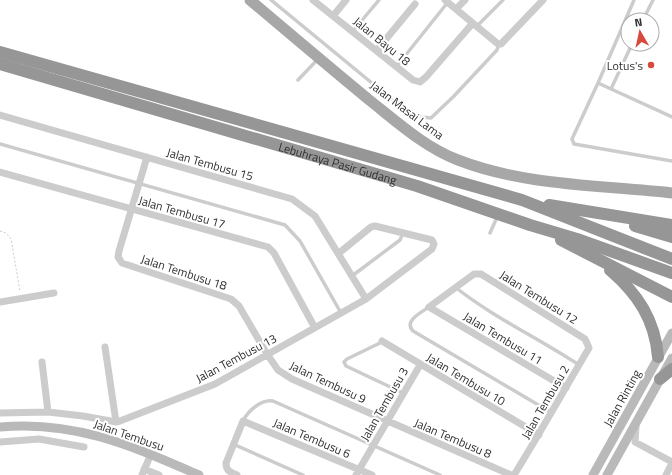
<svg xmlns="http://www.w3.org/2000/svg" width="672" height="475" viewBox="0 0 672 475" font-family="'Titillium Web',sans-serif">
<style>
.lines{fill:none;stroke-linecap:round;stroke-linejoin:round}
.path{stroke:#ccc;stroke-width:1;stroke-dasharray:2 2;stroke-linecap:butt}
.lane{stroke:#ccc;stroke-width:3.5}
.street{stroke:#ccc;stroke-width:7}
.secondary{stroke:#b9b9b9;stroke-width:9}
.primary{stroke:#a7a7a7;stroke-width:11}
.highway{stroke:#969696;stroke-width:12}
.poi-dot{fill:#d94a3e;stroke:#fff;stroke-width:1.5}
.labels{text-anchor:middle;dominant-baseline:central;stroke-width:4;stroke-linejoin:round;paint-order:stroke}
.street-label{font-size:12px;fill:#2f2f2f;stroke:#fff}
.poi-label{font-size:12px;fill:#2f2f2f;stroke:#fff;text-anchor:end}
</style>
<rect width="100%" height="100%" fill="#fff"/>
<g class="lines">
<path class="path" d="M0,231L6,233L11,239L20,291"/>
<path class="lane" d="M271,0L412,116L431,118L454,96L497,50L499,44
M634,0L598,83L672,117
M643,20L653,0
M477,26L503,0
M353,31L379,0
M397,66L448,2
M298,80L318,59
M598,83L572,139L574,144L672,161
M611,89L632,44
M0,144L285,225L300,241L341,313
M490,233L498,215
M352,276L400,240L403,233
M455,287C493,317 538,338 579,365
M429,307C422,312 403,321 413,331L552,413
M382,342L347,359L344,362L346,366L403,393
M243,421C248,411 261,399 273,401L440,475
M233,444L303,475"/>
<path class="street" d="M313,0L413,80L420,82L426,77L472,24
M445,0L498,44H501L543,0
M456,9L465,0
M333,16L346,0
M377,50L415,4
M0,115L292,199L315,216L366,299
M147,157L119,251L118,257L122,263L231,299L239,306L267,354L278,370L292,379L511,475
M0,172L268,247L274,253L315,328
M0,302L54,293
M382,341L539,435
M105,347L116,422
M42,362L48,412
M0,413L48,412L83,416L116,422L120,421L215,384L366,299L432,249L434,244L432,240L375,226L371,227L339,253
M636,427L635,442L672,462
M0,442L39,439L84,447
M144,469L159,475
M142,475L151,454
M237,475C230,472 226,471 226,463L243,421L372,475
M356,475L420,365
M514,475C540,433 564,390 589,348L585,339L481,274H474L429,307L566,388
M666,475L672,463"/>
<path class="secondary" d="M0,427C75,420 132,446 199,475
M593,475L672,333
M607,475L672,358"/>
<path class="primary" d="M250,0C289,33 328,66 368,99C396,121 424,147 458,160C525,186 601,185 672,193"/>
<g class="highway">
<path d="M0,52L522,200L672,259"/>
<path id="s1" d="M0,64L417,186L530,225L577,239L672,273"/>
<path d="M549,205L672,225"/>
<path d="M635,226L672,237"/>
<path d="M561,240L672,297"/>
<path d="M610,270C638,294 655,320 658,357"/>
<path d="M660,379L672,369"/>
</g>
</g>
<circle class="poi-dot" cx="651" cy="65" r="4"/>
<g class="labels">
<g class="street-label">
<text transform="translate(382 41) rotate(39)">Jalan Bayu 18</text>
<text transform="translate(407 110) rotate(37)">Jalan Masai Lama</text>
<text stroke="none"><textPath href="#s1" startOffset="352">Lebuhraya Pasir Gudang</textPath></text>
<text transform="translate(210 164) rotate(16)">Jalan Tembusu 15</text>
<text transform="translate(182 212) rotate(16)">Jalan Tembusu 17</text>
<text transform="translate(184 272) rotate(18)">Jalan Tembusu 18</text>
<text transform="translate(539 297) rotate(32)">Jalan Tembusu 12</text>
<text transform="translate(503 338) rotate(31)">Jalan Tembusu 11</text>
<text transform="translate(236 358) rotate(-28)">Jalan Tembusu 13</text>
<text transform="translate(466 379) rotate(31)">Jalan Tembusu 10</text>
<text transform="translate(328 382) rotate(25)">Jalan Tembusu 9</text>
<text transform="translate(622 398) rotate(-61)">Jalan Rinting</text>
<text transform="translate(545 402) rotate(-60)">Jalan Tembusu 2</text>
<text transform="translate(384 404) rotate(-60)">Jalan Tembusu 3</text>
<text transform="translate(129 435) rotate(19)">Jalan Tembusu</text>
<text transform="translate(312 438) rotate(23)">Jalan Tembusu 6</text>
<text transform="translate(453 438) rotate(23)">Jalan Tembusu 8</text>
</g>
<g class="poi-label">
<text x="643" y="65">Lotus's</text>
</g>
</g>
<g transform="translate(640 32) rotate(351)"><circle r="19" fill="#ffffff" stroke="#acacac"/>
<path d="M0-3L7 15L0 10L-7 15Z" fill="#d94a3e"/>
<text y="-6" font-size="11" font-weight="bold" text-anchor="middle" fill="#2f2f2f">N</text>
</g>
</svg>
